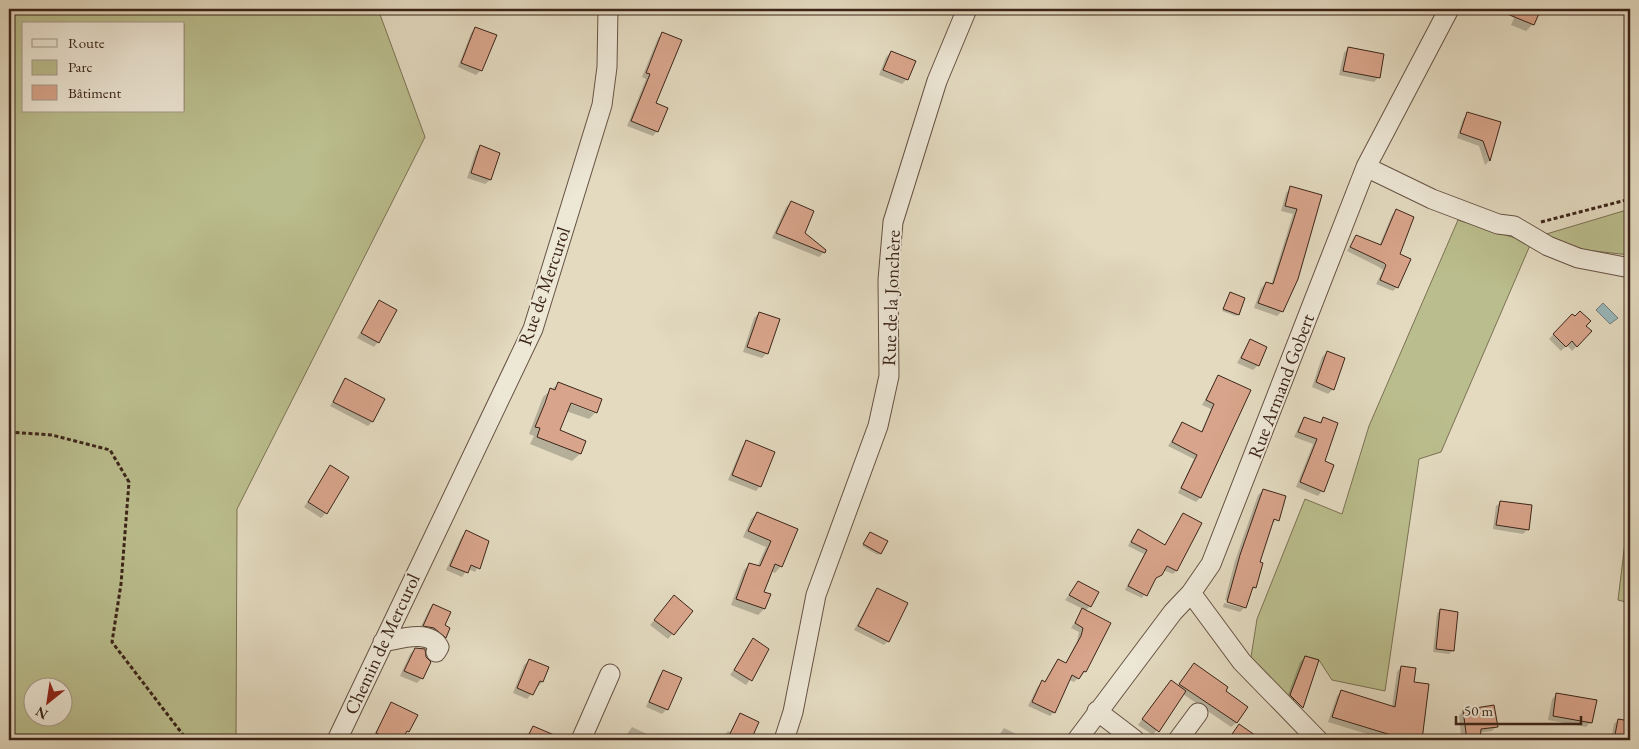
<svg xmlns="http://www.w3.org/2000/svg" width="1639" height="749" viewBox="0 0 1639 749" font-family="'EB Garamond',serif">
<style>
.green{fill:#babd8d;stroke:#7b7153;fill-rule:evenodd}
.water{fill:#99b8bc;stroke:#747d7b}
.shadow{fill:#0003;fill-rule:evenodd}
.building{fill:#d8a48b;stroke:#3c2519}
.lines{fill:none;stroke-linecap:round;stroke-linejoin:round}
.street-casing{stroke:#665243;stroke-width:21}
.path{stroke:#3c2519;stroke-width:3;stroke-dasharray:4 2.5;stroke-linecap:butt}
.street{stroke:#ede7d6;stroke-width:19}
.labels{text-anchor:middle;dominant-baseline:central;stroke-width:4;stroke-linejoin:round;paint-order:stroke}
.street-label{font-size:19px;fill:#3c2519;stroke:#ede7d6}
</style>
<rect width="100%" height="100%" fill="#e3dac0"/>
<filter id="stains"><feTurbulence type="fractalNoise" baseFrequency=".004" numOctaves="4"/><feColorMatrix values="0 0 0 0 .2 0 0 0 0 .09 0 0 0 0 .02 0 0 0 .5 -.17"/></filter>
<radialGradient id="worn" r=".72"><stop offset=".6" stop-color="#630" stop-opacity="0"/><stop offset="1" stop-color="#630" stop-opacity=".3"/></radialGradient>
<path class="green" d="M9,9H378L425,137L237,509L236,740H9ZM24,24H184V111H24ZM32,686H62V716H32Z
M1630,209V255L1585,250L1543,235Z
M1458,220L1531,243L1441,452L1419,459L1385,691L1332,680L1319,660L1305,656L1293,702L1251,657L1257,619L1305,499L1342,514L1369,426Z
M1630,501V603L1618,600Z"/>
<path class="water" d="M1603,303L1618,318L1610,324L1596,310Z"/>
<path class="shadow" d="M1512,9H1540L1533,24L1526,31L1511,25L1515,16Z
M476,28L481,70L476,75L458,67L471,33Z
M662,34L655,104L657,131L653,136L627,126L646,79L642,77L658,38Z
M1348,48L1379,77L1374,82L1339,75L1344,53Z
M891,52L907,79L902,84L879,75L886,57Z
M1468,114L1500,123L1489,161L1485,165L1479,146L1457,138L1463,119Z
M480,147L499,154L490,180L485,184L467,178L476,151Z
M1291,188L1321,196L1282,311L1277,316L1254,308L1261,288L1266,283L1271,285L1293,214L1281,211L1286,193Z
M791,202L804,233L824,252L819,257L772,238L786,207Z
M1396,211L1397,287L1393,291L1376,284L1383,270L1379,267L1347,251L1356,236L1379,246L1392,215Z
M1230,294L1238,314L1236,316L1222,311Z
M379,302L378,342L374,347L357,338Z
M759,313L778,320L766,354L762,358L743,352L754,318Z
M1572,315L1590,331L1572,351L1567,345L1561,351L1549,339Z
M1250,340L1258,365L1253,370L1237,363Z
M1327,352L1333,389L1328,394L1312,387L1322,357Z
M1218,376L1200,498L1196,502L1178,493L1194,459L1168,446L1182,424L1201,432L1211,409L1202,405Z
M345,380L372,422L368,426L330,406Z
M559,383L601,400L596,412L589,419L566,411L558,431L584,441L580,454L572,461L530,444L534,436L529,434L543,397ZM565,399L594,410V413L564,401Z
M1324,418L1322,491L1318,496L1296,487L1313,444L1294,437L1300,424L1304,419L1318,424Z
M746,442L760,486L756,491L728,480L742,447Z
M331,467L326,513L321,518L304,507Z
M1263,490L1277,520L1267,518L1276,521L1271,524L1258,562L1262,564L1254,588L1250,592L1244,608V606L1225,600L1235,561L1258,495Z
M1501,502L1528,529L1523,534L1493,529L1496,506Z
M757,513L797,530L781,566L775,573L771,571L763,592L769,595L764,609L758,615L731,605L744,570L750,564L757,567L766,547L743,537L751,519Z
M1183,515L1200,523L1176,571L1173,574L1163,570L1153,580L1142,598L1125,590L1144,554L1128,546L1134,535L1138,531L1164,546Z
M466,532L485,554L475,572L468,569L462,577L446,570L462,536Z
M870,533L880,553L878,555L862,546Z
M1078,583L1090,606L1085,611L1110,624L1085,672L1074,682L1069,680L1054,712L1050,716L1028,706L1038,686L1044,683L1054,665L1058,661L1065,664L1077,641L1079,632L1071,628L1083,609L1065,600Z
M877,589L888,641L884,645L854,630Z
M670,602L692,611L668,639L650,625Z
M1224,603L1244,608L1240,612L1223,607Z
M433,605L443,625L445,637L440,642L419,630L429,610Z
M1440,610L1453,650L1449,654L1433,652L1437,614Z
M753,640L760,666L746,685L730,675Z
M415,649L422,678L417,683L400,676L410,654Z
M1305,657L1317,661L1302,707L1297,712L1286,700L1300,662Z
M529,661L548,668L542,682L527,699L513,693L524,665Z
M1401,667L1413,683L1421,740H1423H1380V738L1328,722L1337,696L1341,691L1392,707L1397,672Z
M1189,670L1246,707L1236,723L1231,727L1183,694L1153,735L1138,725L1166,687H1177Z
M664,671L667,709L662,714L646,707L659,676Z
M1630,671V686H1628Z
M1556,695L1591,722L1586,727L1548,720L1552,699Z
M391,704L416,715L401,740H380L373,737Z
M1463,711L1497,726L1492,731L1461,735L1459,716Z
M740,714L758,722L750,740H721L728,731L730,732Z
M1618,720L1630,722V740H1611L1614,724Z
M534,727L548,734L545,740H524Z
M632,727L649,735L646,740H623Z
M1004,728L1029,740H996Z
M255,736L261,740H251Z"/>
<path class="building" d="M1495,9H1541L1534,25Z
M475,27L497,35L482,71L461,63Z
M662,32L682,40L656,103L668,108L658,132L631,121L650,74L646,73Z
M1348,47L1384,54L1380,78L1343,71Z
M891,51L916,61L908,80L883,70Z
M1467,112L1501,122L1490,161L1483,141L1460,133Z
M480,145L500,153L491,180L471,173Z
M1290,186L1322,195L1298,279L1283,312L1258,303L1266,282L1273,284L1297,209L1285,206Z
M791,201L814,211L805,233L826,250L825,253L776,233Z
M1396,209L1414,217L1400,254L1411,259L1398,288L1380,280L1386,265L1384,263L1350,247L1356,235L1381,245Z
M1230,292L1245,298L1239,315L1223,309Z
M379,300L397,310L379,343L361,333Z
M1580,311L1591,321L1586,326L1592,331L1577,347L1572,341L1566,347L1553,334L1572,314L1575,316Z
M759,312L780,319L768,354L747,347Z
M1250,339L1267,347L1259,366L1241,358Z
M1327,351L1345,358L1334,390L1316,382Z
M1218,375L1251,390L1201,498L1181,488L1197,455L1172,442L1182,422L1202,432L1214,404L1206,400Z
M345,378L385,399L373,422L333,402Z
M558,382L602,399L597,413L571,403L560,430L586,441L581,454L537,437L540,428L535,427L545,403L550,388L555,390Z
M1304,417L1321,423L1323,417L1338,423L1325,461L1334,465L1324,492L1300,482L1317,439L1298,432Z
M746,440L775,452L761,487L732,475Z
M330,465L349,477L327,514L308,502Z
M1263,489L1286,496L1279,521L1274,519L1260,562L1263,563L1256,588L1253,587L1246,608L1227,602L1240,555Z
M1500,501L1532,505L1529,530L1496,525Z
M757,512L798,529L782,567L775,564L764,592L771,594L765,609L736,599L749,563L760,566L771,541L748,531Z
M1183,513L1202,523L1177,571L1167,566L1162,575L1156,578L1147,596L1128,586L1147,550L1131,542L1138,529L1165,545Z
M466,530L489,541L480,569L471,565L468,573L450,566Z
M870,532L888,541L881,554L863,544Z
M1078,581L1099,592L1091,607L1069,595Z
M877,588L908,603L889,642L858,626Z
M674,595L693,611L674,635L654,620Z
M433,604L451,612L445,625L450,628L446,638L434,628L423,626Z
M1082,608L1111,623L1086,672L1084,671L1079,679L1072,675L1055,713L1032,702L1042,680L1045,682L1058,659L1066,663L1081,636L1083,628L1075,623Z
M1440,609L1458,612L1454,651L1436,649Z
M753,638L769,649L752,681L734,670Z
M415,648L425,649L426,657L431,662L423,679L404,671Z
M1305,656L1319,660L1303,708L1290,695Z
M529,659L549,667L543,682L540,681L533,695L517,688Z
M1194,663L1228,687L1226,691L1248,707L1237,723L1179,684Z
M1401,666L1416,668L1414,682L1429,684L1422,740H1390L1391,735L1332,717L1341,690L1395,707Z
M663,670L682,678L668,710L649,702Z
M1171,680L1186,691L1159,732L1142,719Z
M1556,693L1597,700L1592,723L1553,716Z
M391,702L418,715L409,732L407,731L402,740H392L376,733Z
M1494,705L1498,727L1481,729L1480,740H1467L1463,710Z
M740,713L759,722L751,740H727Z
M1618,719L1630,721V740H1614Z
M1239,724L1262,740H1228Z
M533,726L566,740H526Z"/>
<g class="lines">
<g class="street-casing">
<path id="street" d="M1366,167L1432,199L1498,224L1514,226L1548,246L1578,258L1630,268
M1191,593L1242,662L1318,740
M383,642C400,639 429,629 439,647L436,652
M1097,711L1135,740
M337,740L533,329L602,105L607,67L608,9
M581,740L610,674
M784,740L793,712L816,595L878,426L889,376L888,280L893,222L937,81L967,9
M1077,740L1173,612L1191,593L1211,564L1366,167L1449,9
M1178,740L1198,713"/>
</g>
<path class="path" d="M1541,222L1630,199
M9,432L52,435L110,450L129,482L121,584L112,642L187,740"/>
<use href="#street" class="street"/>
</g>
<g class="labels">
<g class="street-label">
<text transform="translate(544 286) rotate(-71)">Rue de Mercurol</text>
<text transform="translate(891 298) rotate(-88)">Rue de la Jonchère</text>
<text transform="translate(1281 386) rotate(-69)">Rue Armand Gobert</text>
<text transform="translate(382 644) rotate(-65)">Chemin de Mercurol</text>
</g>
</g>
<rect width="1639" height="749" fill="none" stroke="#e3dac0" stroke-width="30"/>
<rect x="10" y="10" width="1619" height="729" fill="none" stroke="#3c2519" stroke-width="2.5"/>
<rect x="15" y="15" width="1609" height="719" fill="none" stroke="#3c2519"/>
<rect x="22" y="22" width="162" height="90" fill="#ede7d6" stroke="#a6998a"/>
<rect x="32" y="39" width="25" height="8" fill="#ede7d6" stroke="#a6998a"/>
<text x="68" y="48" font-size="15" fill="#3c2519">Route</text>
<rect x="32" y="60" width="25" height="15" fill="#babd8d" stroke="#a6998a"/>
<text x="68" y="72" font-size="15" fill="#3c2519">Parc</text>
<rect x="32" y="85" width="25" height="15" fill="#d8a48b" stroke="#a6998a"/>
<text x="68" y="98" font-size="15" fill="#3c2519">Bâtiment</text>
<g transform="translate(48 702) rotate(210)"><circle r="24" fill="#ede7d6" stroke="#a6998a"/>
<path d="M0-4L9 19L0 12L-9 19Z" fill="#8f2418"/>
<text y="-8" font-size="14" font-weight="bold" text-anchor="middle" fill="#3c2519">N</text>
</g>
<path d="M1456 716v8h125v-8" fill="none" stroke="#3c2519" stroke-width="2.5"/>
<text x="1464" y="716" font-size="15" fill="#3c2519" stroke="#ede7d6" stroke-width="4" paint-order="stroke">50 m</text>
<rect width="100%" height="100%" filter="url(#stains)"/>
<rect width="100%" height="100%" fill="url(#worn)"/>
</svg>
